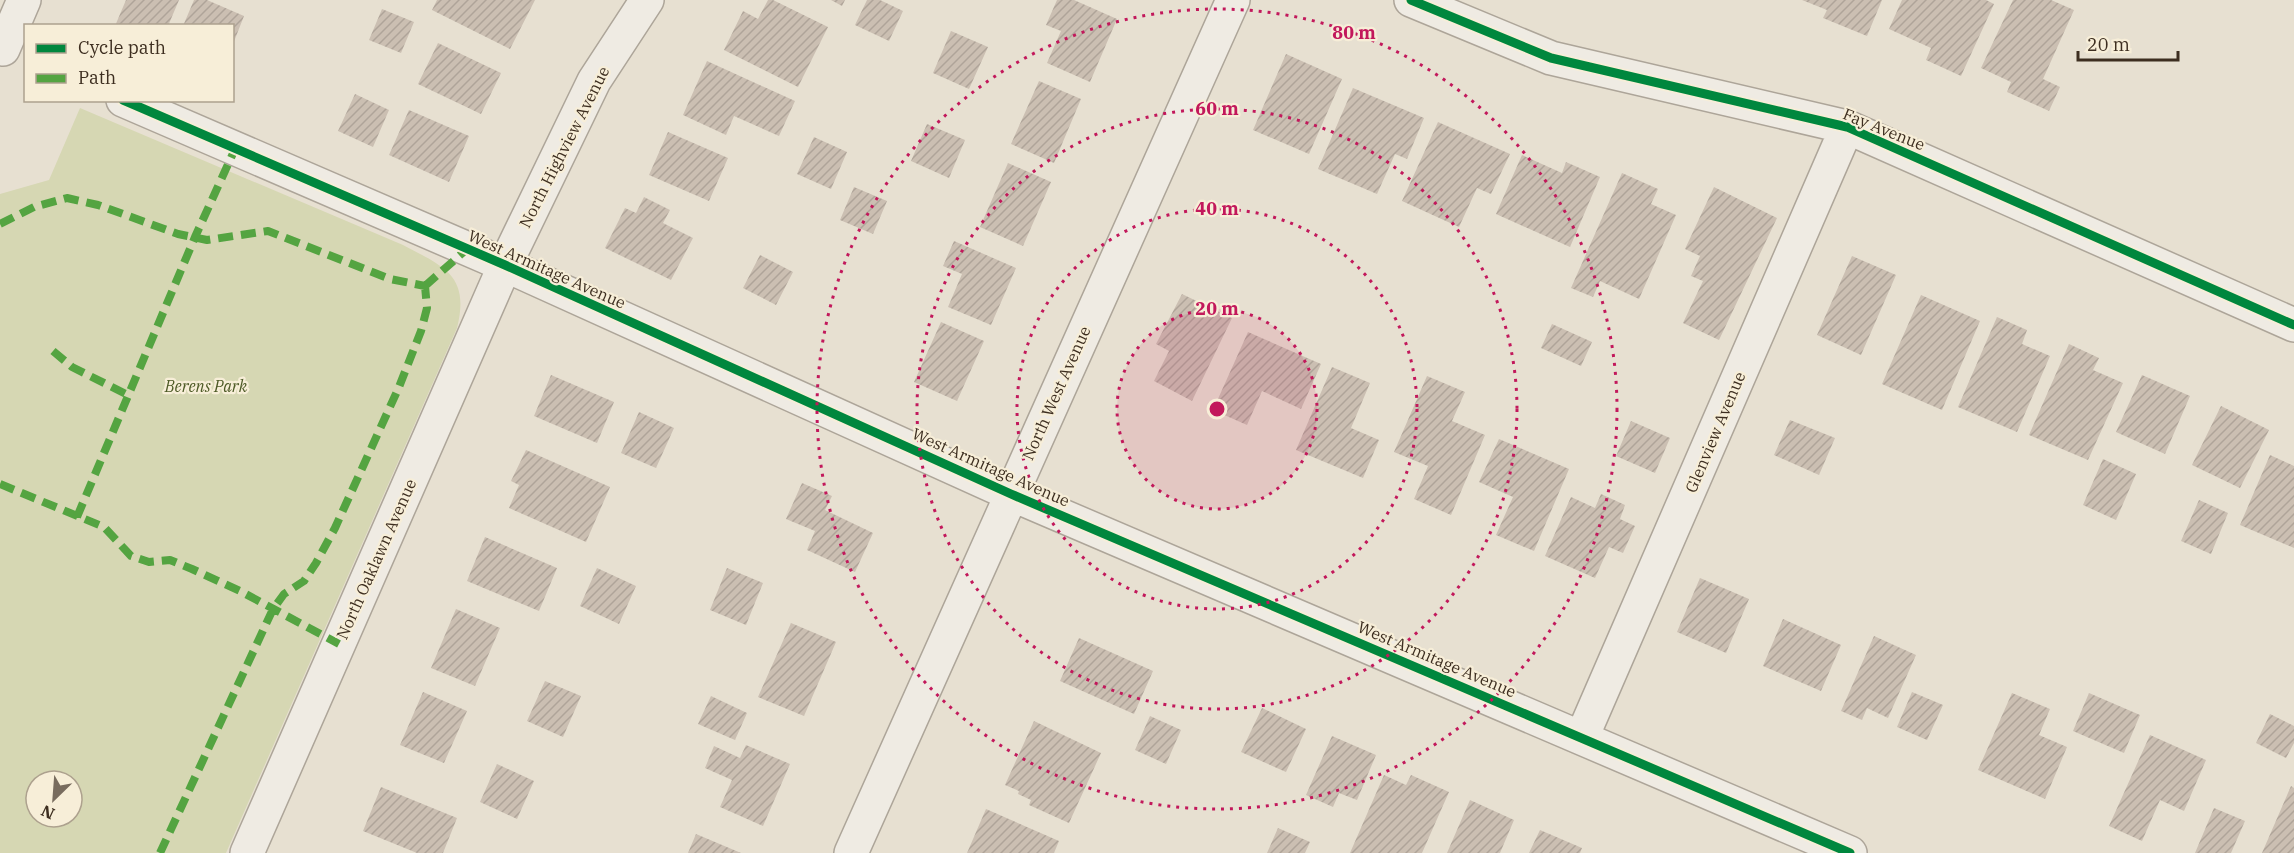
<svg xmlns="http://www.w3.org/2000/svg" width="2294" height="853" viewBox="0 0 2294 853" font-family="'IBM Plex Serif',serif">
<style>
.park{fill:#d6d7b3;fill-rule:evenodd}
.building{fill:url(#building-hatch)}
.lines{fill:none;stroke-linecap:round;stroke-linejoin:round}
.street-casing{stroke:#ada599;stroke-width:36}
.street{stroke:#efebe3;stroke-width:33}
.quiet{stroke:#54a441;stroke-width:8;stroke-dasharray:15 8;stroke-linecap:butt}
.cycleway-casing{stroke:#f7eed8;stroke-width:13}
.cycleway{stroke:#00873e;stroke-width:9}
.ring{fill:none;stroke:#c2185b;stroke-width:3;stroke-dasharray:3 6}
.labels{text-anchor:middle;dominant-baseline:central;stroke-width:4.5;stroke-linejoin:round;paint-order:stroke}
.street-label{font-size:16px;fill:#3d2e20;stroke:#f7eed8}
.park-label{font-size:16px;font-style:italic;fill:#4d5a26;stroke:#f7eed8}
.centre{fill:#c2185b;stroke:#f7eed8;stroke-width:3}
.ring-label{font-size:18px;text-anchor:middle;font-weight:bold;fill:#c2185b;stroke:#f7eed8;stroke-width:4.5;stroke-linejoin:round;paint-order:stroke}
</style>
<defs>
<pattern id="building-hatch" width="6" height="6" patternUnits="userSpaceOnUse" patternTransform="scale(1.5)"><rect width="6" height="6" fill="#cbbfb2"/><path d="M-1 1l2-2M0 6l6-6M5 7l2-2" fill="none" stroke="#afa499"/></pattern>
</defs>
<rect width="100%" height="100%" fill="#e7e0d1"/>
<path class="park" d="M80,108L403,245C445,267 470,276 457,328L226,853H0V194L49,180ZM36,781H72V817H36Z"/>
<path class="building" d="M126,0H179L168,26H115Z
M194,0H207L244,16L233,44L232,26H183Z
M437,0H535L510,49L432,10Z
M768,0H773L828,27L798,87L724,50L743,11L758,19Z
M831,0H845L842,6Z
M867,0H880L903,11L889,41L855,25Z
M1057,0H1074L1117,19L1090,82L1047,63L1061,31L1046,25Z
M1802,0H1882L1867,36L1823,18L1827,10Z
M1902,0H1986L1994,4L1961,76L1926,60L1931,48L1889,29Z
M2013,0H2051L2074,10L2043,79L2060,87L2049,111L2007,92L2011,82L1981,68Z
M382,9L414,22L401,53L369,40Z
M951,31L988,47L969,89L933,73Z
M438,43L501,73L481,114L418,84Z
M1286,54L1342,79L1309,154L1253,130Z
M707,61L795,101L779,136L734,116L726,135L683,115Z
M1039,81L1081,99L1054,163L1011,144Z
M1353,88L1424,118L1407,159L1395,154L1377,194L1318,169Z
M355,94L389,110L373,147L338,131Z
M409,110L469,136L449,182L389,155Z
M1438,122L1510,154L1491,194L1477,188L1459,227L1402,201Z
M927,124L965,140L949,178L911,161Z
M668,132L728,158L709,201L649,175Z
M814,137L847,152L831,189L797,174Z
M1522,155L1562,173L1566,162L1600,177L1570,247L1496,214Z
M1008,163L1051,182L1023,246L980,227Z
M1622,173L1658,189L1651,204L1676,215L1639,299L1600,281L1593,297L1571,288Z
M854,187L887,201L873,234L840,220Z
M1714,187L1777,218L1719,340L1683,323L1703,281L1691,276L1700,256L1685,249Z
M644,197L670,210L663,223L693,238L671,280L605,248L625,208L636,213Z
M954,241L1016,268L991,325L948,307L962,274L943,266Z
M760,255L793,272L776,305L743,288Z
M1852,256L1896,275L1861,355L1817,335Z
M1182,294L1232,318L1192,401L1154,381L1169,351L1156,344Z
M1921,295L1980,321L1942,410L1882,384Z
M1997,317L2027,330L2022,344L2050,356L2017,432L1958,407Z
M941,322L984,341L957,401L914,382Z
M1552,324L1592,342L1581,366L1541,348Z
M1248,332L1321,364L1301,409L1262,391L1247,425L1213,410Z
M2069,344L2099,358L2093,370L2123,383L2088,460L2029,435Z
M1332,367L1370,383L1351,428L1379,440L1363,478L1296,450Z
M551,375L614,402L597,443L534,416Z
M2142,375L2190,396L2165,454L2116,432Z
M1427,376L1465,392L1452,421L1485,435L1451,515L1414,499L1428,466L1394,452Z
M2221,406L2269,430L2240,488L2192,465Z
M639,412L674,428L656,468L621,453Z
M1790,420L1835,438L1819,475L1774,455Z
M1631,421L1670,438L1655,473L1616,456Z
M1499,439L1569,469L1534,551L1496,535L1513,497L1479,482Z
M526,450L610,487L586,542L509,508L519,485L511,481Z
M2270,455L2294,466V548L2240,525Z
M2103,459L2136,474L2116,520L2083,505Z
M802,483L832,496L825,510L873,533L855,572L807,550L815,531L786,519Z
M1601,494L1625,505L1620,519L1635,526L1623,553L1609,547L1595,578L1545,556L1571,497L1595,508Z
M2199,500L2228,513L2211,554L2181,541Z
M485,537L557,568L539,611L467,581Z
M597,568L636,586L619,624L580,606Z
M727,568L763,583L746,625L710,610Z
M1700,578L1749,599L1726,653L1677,632Z
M456,609L500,628L475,686L431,668Z
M1783,619L1841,645L1821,691L1763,666Z
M791,623L836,642L804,716L758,697Z
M1874,636L1916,655L1888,718L1867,708L1862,720L1841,711Z
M1079,638L1153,671L1134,714L1060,681Z
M545,681L581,696L563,737L527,721Z
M423,692L467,711L444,763L400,745Z
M1912,692L1943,705L1927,740L1897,727Z
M2012,693L2050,709L2039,735L2067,747L2045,799L1978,770Z
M2089,693L2140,715L2124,753L2073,731Z
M711,696L747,713L735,740L698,724Z
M1262,708L1306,729L1286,772L1241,752Z
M2270,714L2294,726V743L2286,758L2256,743Z
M1150,716L1181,730L1166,764L1135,750Z
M1034,721L1101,753L1069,823L1029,805L1031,800L1018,794L1019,791L1005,785Z
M2150,735L2206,760L2184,811L2160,800L2142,841L2109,826Z
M1332,736L1376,755L1357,800L1339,793L1333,807L1306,795Z
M746,745L790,764L763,826L720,807L732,780L705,768L714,746L740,758Z
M497,764L534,781L517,819L480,802Z
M1384,775L1406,785L1411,775L1449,792L1422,853H1350Z
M2291,786L2294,788V853H2262Z
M381,787L457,818L443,853H417L363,831Z
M1470,800L1514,820L1500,853H1447Z
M2214,808L2245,821L2231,853H2195Z
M986,809L1059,841L1054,853H967Z
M1278,828L1310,842L1305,853H1267Z
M1540,830L1582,848L1580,853H1529Z
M696,834L741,853H688Z"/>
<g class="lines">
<g class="street-casing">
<path id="street" d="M1411,0L1551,58L1847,127L2294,325
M3,49L24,0
M123,100L505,265L1011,494L1850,853
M1582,737L1847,127
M247,853L505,265L594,81L647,0
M851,853L1233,0"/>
</g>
<use href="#street" class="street"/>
<path class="quiet" d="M0,224L34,207L67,198L98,205L178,234L207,240L268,231L390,279L425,286
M425,286L467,249
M53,351L72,367L128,395
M0,484L104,527L131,556L149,562L170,560L192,569L240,591L339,644
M77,517L195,237L235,149
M160,853L273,609L284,594L304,581L316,563L335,528L399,387L421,331L427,308L425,286"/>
<g class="cycleway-casing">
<path id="cycleway" d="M1411,0L1551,58L1847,127L2294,325
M123,100L505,265L1011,494L1850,853"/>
</g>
<use href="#cycleway" class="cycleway"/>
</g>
<circle cx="1217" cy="409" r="100" fill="#c2185b" fill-opacity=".12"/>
<g class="ring">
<circle cx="1217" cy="409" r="100"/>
<circle cx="1217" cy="409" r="200"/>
<circle cx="1217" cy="409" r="300"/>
<circle cx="1217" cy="409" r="400"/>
</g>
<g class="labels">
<g class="street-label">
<text transform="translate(1884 129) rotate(22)">Fay Avenue</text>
<text transform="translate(564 147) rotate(-63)">North Highview Avenue</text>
<text transform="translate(547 269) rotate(24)">West Armitage Avenue</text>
<text transform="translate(1056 393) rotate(-66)">North West Avenue</text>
<text transform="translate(1715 432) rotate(-67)">Glenview Avenue</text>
<text transform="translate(991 467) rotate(24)">West Armitage Avenue</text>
<text transform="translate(376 559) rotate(-66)">North Oaklawn Avenue</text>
<text transform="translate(1437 659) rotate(23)">West Armitage Avenue</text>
</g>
<g class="park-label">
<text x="206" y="386">Berens Park</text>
</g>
</g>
<circle cx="1217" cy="409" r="9" class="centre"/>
<g class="ring-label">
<text x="1354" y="39">80 m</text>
<text x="1217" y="115">60 m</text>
<text x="1217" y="215">40 m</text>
<text x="1217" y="315">20 m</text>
</g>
<rect x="24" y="24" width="210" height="78" fill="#f7eed8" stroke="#ada18e" stroke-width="1.5"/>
<rect x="36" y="44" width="30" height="9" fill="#00873e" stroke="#ada18e" stroke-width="1.5"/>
<text x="78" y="54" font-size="18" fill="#3d2e20">Cycle path</text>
<rect x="36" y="74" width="30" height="9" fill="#54a441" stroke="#ada18e" stroke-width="1.5"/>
<text x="78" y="84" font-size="18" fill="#3d2e20">Path</text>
<g transform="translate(54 799) rotate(205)"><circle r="28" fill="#f7eed8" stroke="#ada18e" stroke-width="1.5"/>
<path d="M0-4.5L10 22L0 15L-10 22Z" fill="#786c5e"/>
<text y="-9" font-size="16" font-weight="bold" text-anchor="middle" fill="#3d2e20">N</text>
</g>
<path d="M2078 51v9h100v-9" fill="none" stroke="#3d2e20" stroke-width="3"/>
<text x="2087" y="51" font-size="18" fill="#3d2e20" stroke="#f7eed8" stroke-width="4.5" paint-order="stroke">20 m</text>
</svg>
